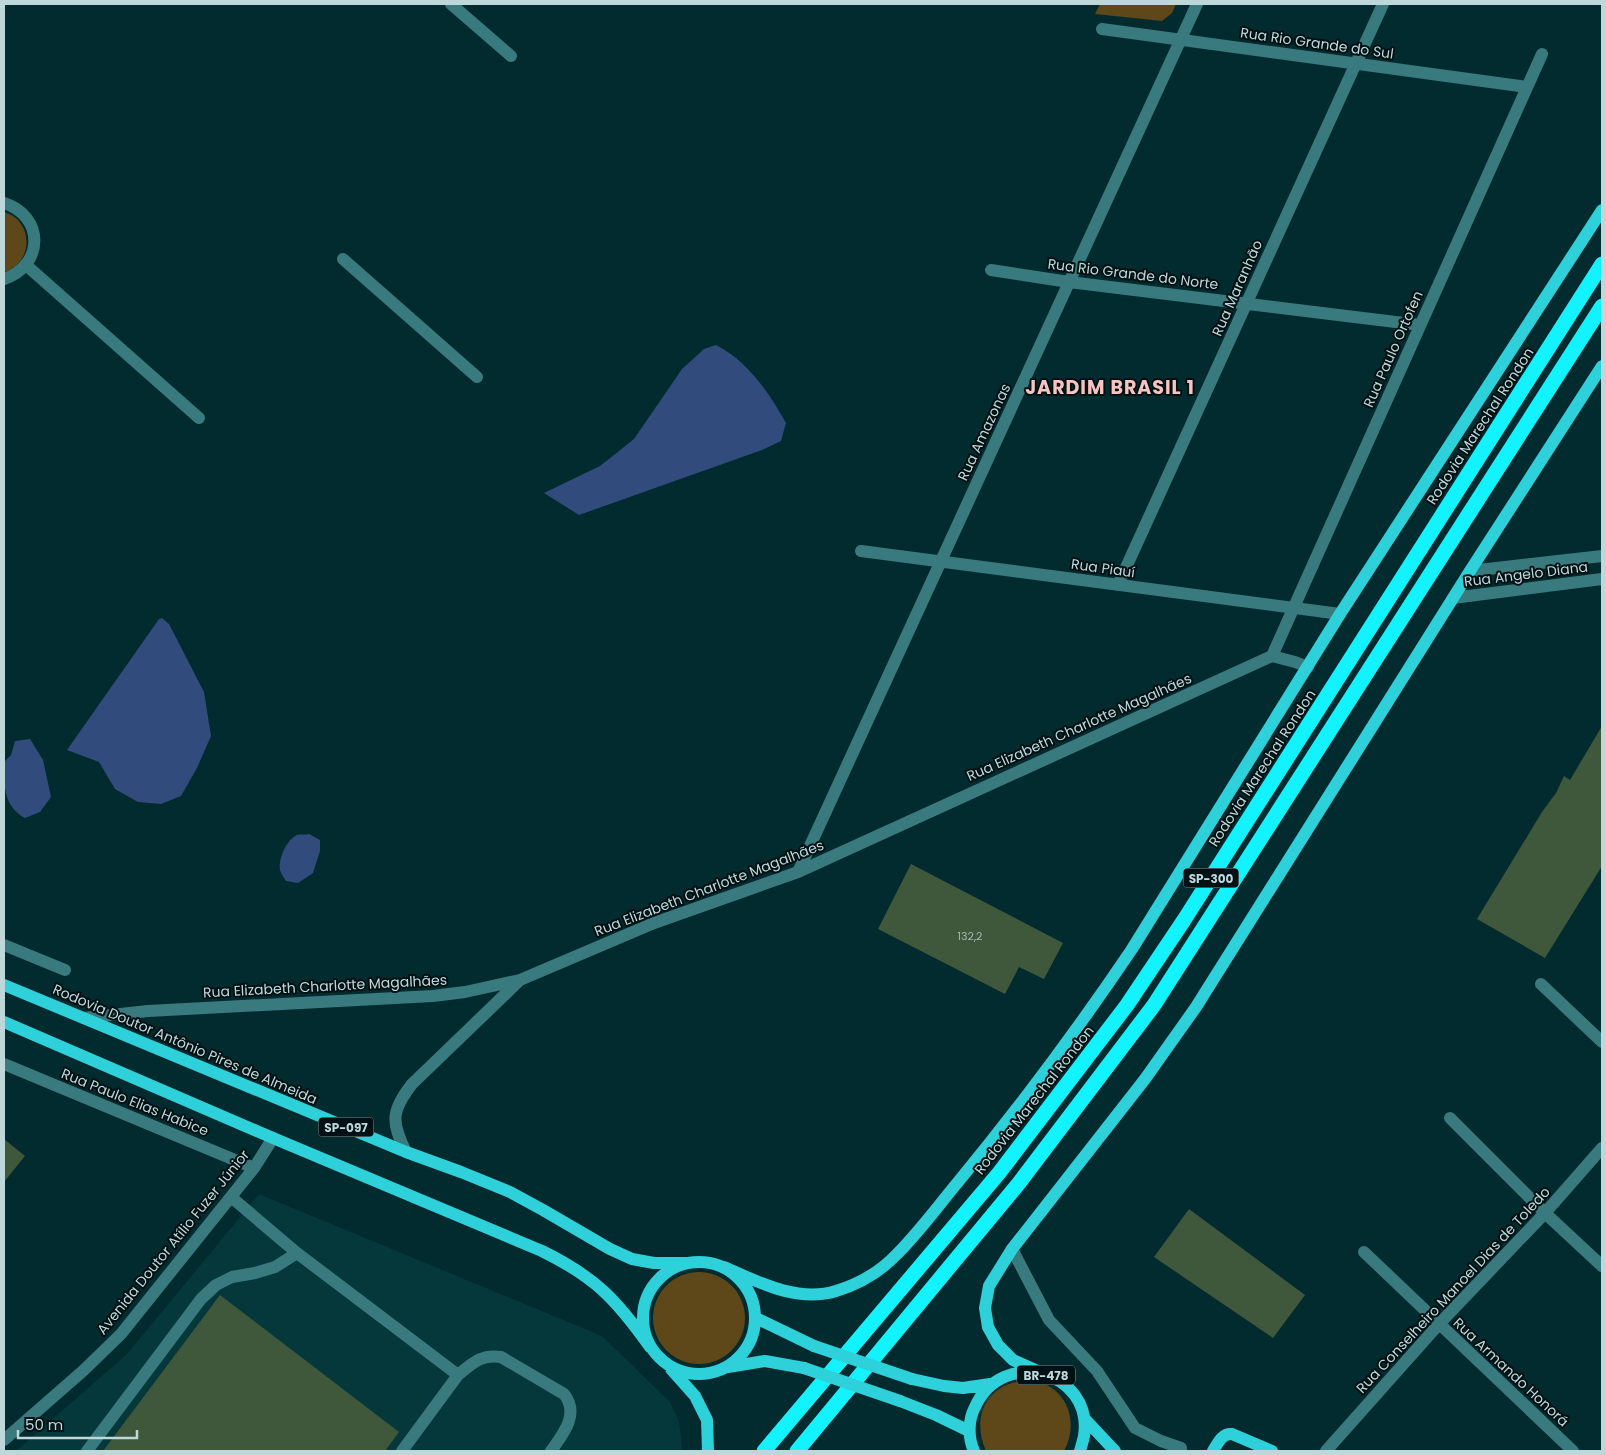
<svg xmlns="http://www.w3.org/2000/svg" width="1606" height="1455" viewBox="0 0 1606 1455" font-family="Poppins,sans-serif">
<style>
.built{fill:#04383b}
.green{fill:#5e4718}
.water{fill:#314c7c}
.building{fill:#3f583c}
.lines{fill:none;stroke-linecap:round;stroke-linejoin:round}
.minor{stroke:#397a7f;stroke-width:12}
.major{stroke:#2ed0da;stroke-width:12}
.highway{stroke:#13f2ff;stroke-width:15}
.major-bridge{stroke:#2ed0da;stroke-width:12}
.labels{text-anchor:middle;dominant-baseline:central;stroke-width:4;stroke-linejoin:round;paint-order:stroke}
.number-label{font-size:11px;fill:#9eb8b2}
.shield{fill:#001113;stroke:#859c9e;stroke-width:1}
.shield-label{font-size:12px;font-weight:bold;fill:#bed8da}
.street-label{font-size:14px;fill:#bed8da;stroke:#001113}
.district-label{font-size:19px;font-weight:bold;letter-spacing:1px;fill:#f8c4c2;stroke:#001113}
</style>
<rect width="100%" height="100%" fill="#012b2e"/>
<path class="built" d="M259,1194L602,1336L670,1402L679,1422L682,1447L680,1451H16L127,1354Z"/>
<path class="green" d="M1100,4H1176L1172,13L1162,21L1095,14Z
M4,212C34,220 34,264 4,272Z
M653 1318a46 46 0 1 1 92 0a46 46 0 1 1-92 0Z
M1020,1381C1025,1381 1031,1380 1036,1381C1069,1389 1079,1424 1064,1451H986C975,1427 979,1399 1004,1386C1009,1383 1015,1382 1020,1381Z"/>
<path class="water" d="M716,345C748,361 769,393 786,423L781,441L762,450L579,515L544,493L600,466L634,439L682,369L704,349Z
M162,618L169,624L204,692L211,736L197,768L181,796L161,804L138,802L115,789L99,762L67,750L159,619Z
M30,739L43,760L51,797L40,812L25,818C3,806 4,785 4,762L11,755L15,741Z
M309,834L320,840V851L313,873L298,883L286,881C284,878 281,874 280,870C278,860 286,840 297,835C300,834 305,835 309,834Z"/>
<path class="building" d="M1602,726V866L1545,958L1477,919L1542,812L1556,793L1564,776L1570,780Z
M911,864L1063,943L1044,979L1019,967L1005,994L878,929Z
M4,1139L25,1156L4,1182Z
M1189,1209L1305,1295L1273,1338L1154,1257Z
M220,1295L399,1432L385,1451H103Z"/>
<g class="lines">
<path class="minor" d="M451,4L511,56
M1102,29L1527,87
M4,203C45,216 44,266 4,279
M343,259L477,377
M26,265L199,418
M991,270L1069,282L1420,325
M861,551L1340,614
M1470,571L1602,556
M1118,585L1383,4
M1453,598L1602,579
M1272,656L1542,54
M798,872L1197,4
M4,945L65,970
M1541,984L1602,1042
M84,1018L148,1011L433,996L465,992L520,980L654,923L798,872L1272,656L1295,662L1308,667
M4,1064L254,1168
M1450,1118L1545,1213L1602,1266
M406,1152C391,1122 391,1111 412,1084L520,980
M231,1197L297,1253L458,1375L402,1451
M1012,1249L1049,1320L1097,1371L1135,1428L1161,1441L1181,1448
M1364,1252L1573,1451
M458,1375C473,1363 481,1354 501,1357L564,1394C580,1414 563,1434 551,1451
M4,1440L84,1370L121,1334L254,1168L273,1138
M87,1451L201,1299L216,1285L232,1277L255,1273L275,1267L297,1253
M1326,1451L1439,1324L1545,1213L1602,1148"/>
<path class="major" d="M4,985L406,1152L461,1172L510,1192L543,1210L610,1249L632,1259L654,1263H686
M4,1022L273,1138L542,1251C595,1277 616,1299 650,1347
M643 1318a56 56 0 1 1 112 0a56 56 0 1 1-112 0Z
M724,1267C758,1282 798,1303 836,1291C859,1284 880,1272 897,1254C919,1232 938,1206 958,1182C1020,1107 1078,1029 1132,949L1340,614L1602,210
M756,1318L814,1346
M728,1367L765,1361L804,1368
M671,1369L695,1396L707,1420L708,1451
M1042,1373L1013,1360L998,1345L988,1327L985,1308L989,1286L1012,1249L1145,1079L1196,1007L1470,571L1602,366
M912,1379L944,1386L963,1388L990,1384
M900,1401L936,1415L969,1431
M1084,1418L1115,1451
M974,1451C968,1438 968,1420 975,1407C1002,1346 1094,1371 1084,1436C1083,1441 1081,1447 1080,1451
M1213,1451C1218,1443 1222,1433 1232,1434L1272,1451"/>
<path class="highway" d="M764,1451L999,1173L1127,1005L1184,920L1602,264
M797,1451L1019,1183L1154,1005L1602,306"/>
<path class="major-bridge" d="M814,1346L912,1379
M804,1368L900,1401"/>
</g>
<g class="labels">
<g class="number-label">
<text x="970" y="936">132,2</text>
</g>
<g class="shield">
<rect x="1183.5" y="868.5" width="55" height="19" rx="4"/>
<rect x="318.5" y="1117.5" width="55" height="19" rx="4"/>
<rect x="1017" y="1365.5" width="58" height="19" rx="4"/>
</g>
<g class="shield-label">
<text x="1211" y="878">SP-300</text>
<text x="346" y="1127">SP-097</text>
<text x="1046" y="1375">BR-478</text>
</g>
<g class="street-label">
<text transform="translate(1317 43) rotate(8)">Rua Rio Grande do Sul</text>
<text transform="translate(1133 274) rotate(7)">Rua Rio Grande do Norte</text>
<text transform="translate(1237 288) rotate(-66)">Rua Maranhão</text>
<text transform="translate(1393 349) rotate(-66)">Rua Paulo Ortofen</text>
<text transform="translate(1480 426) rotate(-57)">Rodovia Marechal Rondon</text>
<text transform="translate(984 432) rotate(-65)">Rua Amazonas</text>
<text transform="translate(1103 568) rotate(8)">Rua Piauí</text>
<text transform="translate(1526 574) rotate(-7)">Rua Angelo Diana</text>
<text transform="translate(1079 727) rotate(-24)">Rua Elizabeth Charlotte Magalhães</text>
<text transform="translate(1262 768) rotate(-57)">Rodovia Marechal Rondon</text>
<text transform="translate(709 888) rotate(-21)">Rua Elizabeth Charlotte Magalhães</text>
<text transform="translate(325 986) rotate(-3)">Rua Elizabeth Charlotte Magalhães</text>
<text transform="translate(185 1044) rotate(23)">Rodovia Doutor Antônio Pires de Almeida</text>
<text transform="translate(1034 1100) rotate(-52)">Rodovia Marechal Rondon</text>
<text transform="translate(135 1102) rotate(22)">Rua Paulo Elias Habice</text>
<text transform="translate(173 1242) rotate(-51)">Avenida Doutor Atílio Fuzer Júnior</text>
<text transform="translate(1453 1290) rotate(-47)">Rua Conselheiro Manoel Dias de Toledo</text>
<text transform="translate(1511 1372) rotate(43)">Rua Armando Honorá</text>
</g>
<g class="district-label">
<text x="1110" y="387">JARDIM BRASIL 1</text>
</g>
</g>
<rect width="1606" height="1455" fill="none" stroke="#bed8da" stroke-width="10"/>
<path d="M18 1430v8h119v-8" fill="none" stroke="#bed8da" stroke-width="2.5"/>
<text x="25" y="1430" font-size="15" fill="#bed8da" stroke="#001113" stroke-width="4" paint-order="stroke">50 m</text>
</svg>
